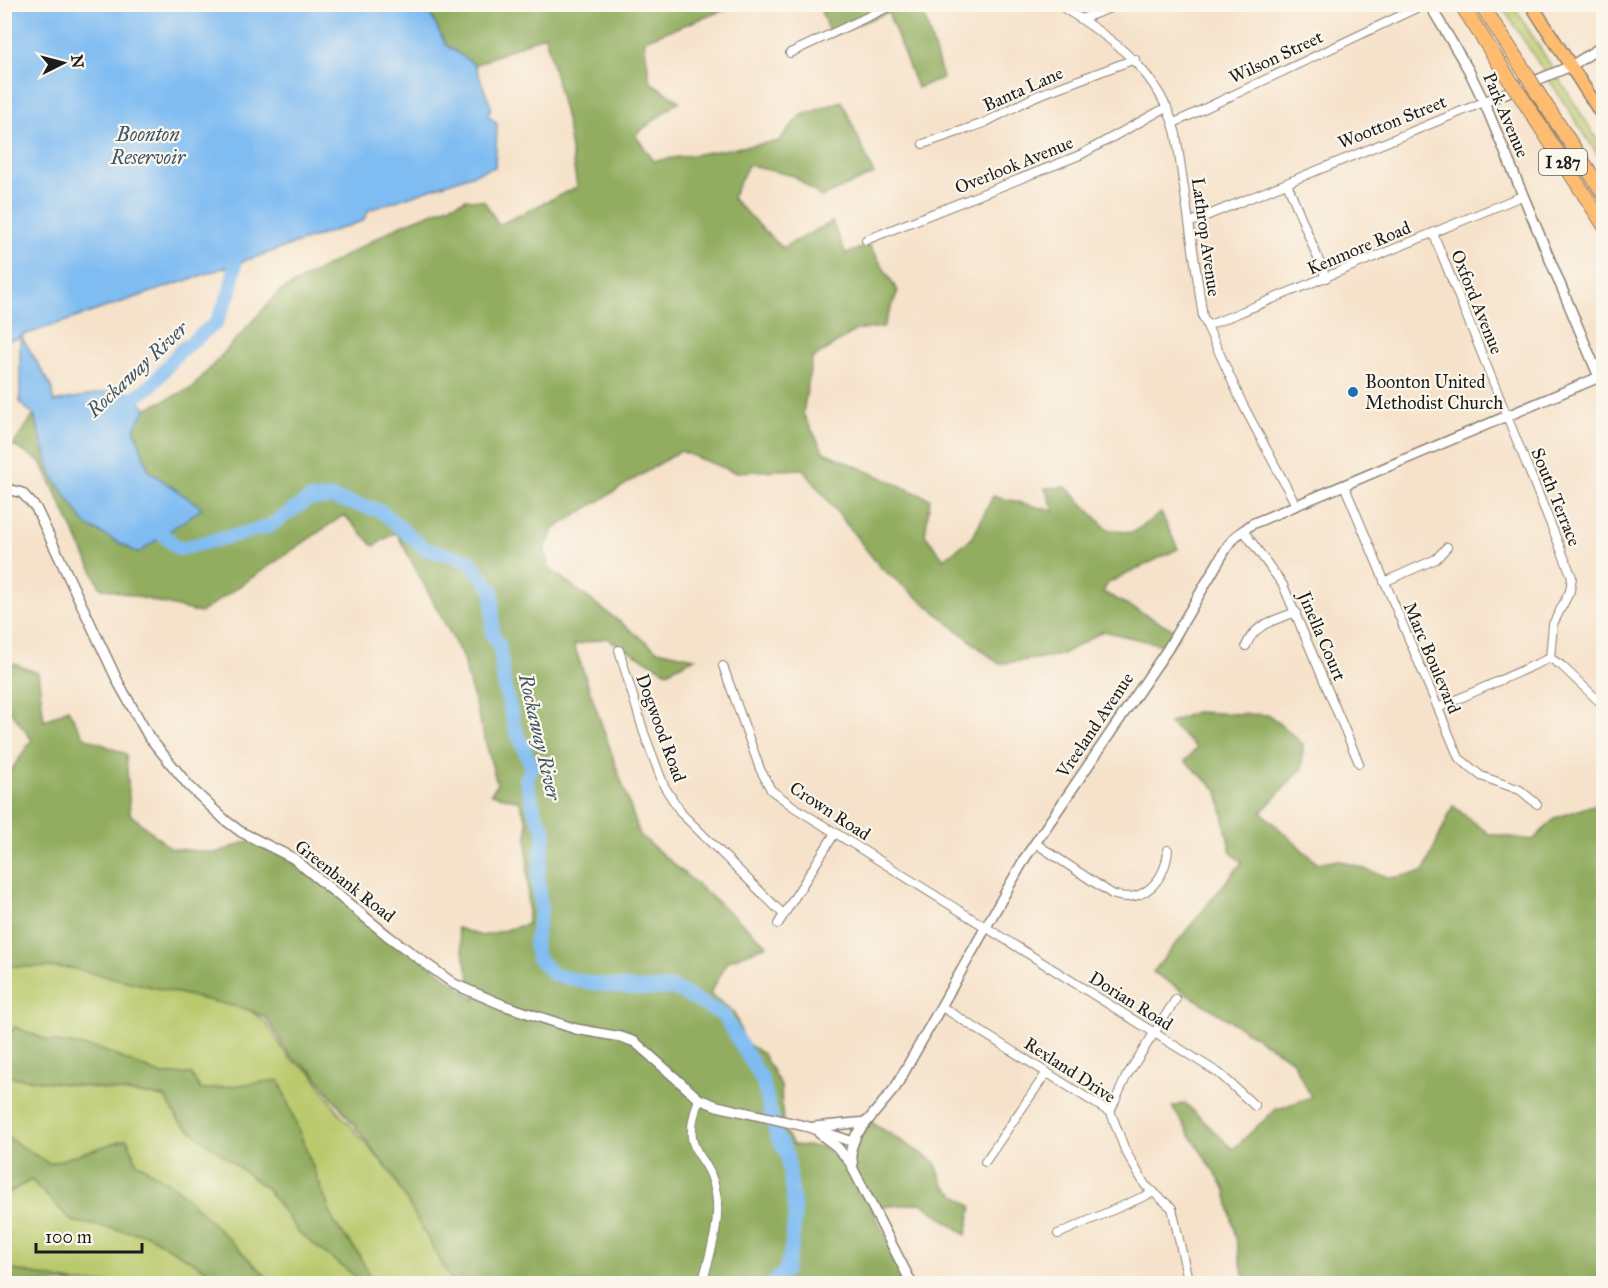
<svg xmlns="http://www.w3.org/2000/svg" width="1608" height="1288" viewBox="0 0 1608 1288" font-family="'IM FELL Great Primer',serif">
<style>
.green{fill:#b9c96c;stroke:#6a7244;stroke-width:1.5}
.forest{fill:#92ad60;stroke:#57643e;stroke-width:1.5}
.water{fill:#7fbcf2;stroke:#4e6c87;stroke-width:1.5}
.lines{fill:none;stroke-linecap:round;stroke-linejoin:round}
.river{stroke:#7fbcf2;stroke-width:14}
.minor-casing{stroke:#897f73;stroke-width:10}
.tertiary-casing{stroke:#897f73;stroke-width:12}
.primary-casing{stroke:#897f73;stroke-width:15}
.motorway-casing{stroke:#897f73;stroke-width:16}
.minor{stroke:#fff;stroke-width:8}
.tertiary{stroke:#fff;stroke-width:9}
.primary{stroke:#fdbc70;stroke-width:12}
.motorway{stroke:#fdbc70;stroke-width:14}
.motorway-bridge-casing{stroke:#897f73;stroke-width:16;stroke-linecap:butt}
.motorway-bridge{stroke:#fdbc70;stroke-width:14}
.poi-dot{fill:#1f6fb2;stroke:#fbf7ec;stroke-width:2}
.labels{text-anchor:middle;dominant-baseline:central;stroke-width:4.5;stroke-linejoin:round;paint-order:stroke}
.shield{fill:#fbf7ec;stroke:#5f5e5a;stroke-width:1.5}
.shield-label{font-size:16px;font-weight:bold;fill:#1c1c1c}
.street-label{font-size:18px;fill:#1c1c1c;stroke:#fbf7ec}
.poi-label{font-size:18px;fill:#1c1c1c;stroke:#fbf7ec;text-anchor:start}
.water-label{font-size:20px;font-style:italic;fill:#3f5467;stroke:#fbf7ec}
</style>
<rect width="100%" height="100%" fill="#fbf7ec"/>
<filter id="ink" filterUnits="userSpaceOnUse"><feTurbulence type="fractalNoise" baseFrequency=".0167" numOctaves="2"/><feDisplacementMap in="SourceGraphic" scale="12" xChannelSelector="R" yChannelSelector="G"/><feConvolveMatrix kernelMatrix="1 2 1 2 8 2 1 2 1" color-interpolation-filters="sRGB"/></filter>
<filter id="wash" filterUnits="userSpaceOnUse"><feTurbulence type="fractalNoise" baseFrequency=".008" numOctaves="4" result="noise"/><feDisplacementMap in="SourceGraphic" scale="24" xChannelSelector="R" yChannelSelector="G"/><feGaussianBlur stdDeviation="1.35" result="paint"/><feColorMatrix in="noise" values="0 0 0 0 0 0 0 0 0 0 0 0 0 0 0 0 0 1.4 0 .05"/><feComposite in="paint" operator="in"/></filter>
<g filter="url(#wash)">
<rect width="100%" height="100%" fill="#f6e2ca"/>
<path class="green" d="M1501,5H1513L1603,149V163Z
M5,966L71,968L250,1010L266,1023L289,1058L311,1072L337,1110L391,1173L453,1283H373L358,1253L335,1224L279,1080L201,1090L190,1074L162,1075L99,1049L46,1040L15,1027L5,1038Z
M4,1076L165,1097L180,1122L267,1189L299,1233L364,1283H273L178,1189L137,1163L127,1139L49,1164L5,1136Z
M31,1180L72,1221L148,1235L228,1283H75L5,1268L4,1195Z"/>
<path class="forest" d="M391,5H738L644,40L650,82L679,101L635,135L654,161L779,141L800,116L842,101L874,174L821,197L794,176L748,165L732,198L782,248L832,222L846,254L869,245L898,291L883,327L856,330L812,359L803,414L824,452L930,499L925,535L944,559L973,537L993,496L1054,511L1045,488L1066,487L1107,529L1132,533L1161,513L1178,549L1108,583L1103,592L1180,633L1171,647L1103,631L1061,655L999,664L880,567L803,469L734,472L680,451L555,528L544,550L550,569L657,650L695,658L667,672L606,638L574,645L640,835L767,945L728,961L710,994L734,1012L745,1042L763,1054L781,1086L783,1127L793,1145L822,1147L850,1168L866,1119L935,1162L944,1186L972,1207L966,1235L921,1203L871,1208L910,1283H453L391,1173L312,1071L290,1056L267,1019L250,1010L71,968L5,966V779L32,740L5,704V660L38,673L44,721L68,709L84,737L126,754L130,814L170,848L216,853L255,839L282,852L475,999L457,928L482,936L528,924L527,821L519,801L491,794L497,784L462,656L396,532L374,546L344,515L200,613L100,587L41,462L13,445L34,415L52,475L202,508L149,471L134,427L147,408L192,388L279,292L397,227L466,199L484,201L499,225L577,187L566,119L545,35L475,65L446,45L428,10L409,13Z
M819,5H921L943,78L917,88L888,12L830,36Z
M1195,712L1269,715L1303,744L1302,769L1261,812L1317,863L1338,860L1391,878L1423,872L1453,806L1489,834L1533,840L1555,818L1602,802L1603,1283H1245L1226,1190L1172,1107L1185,1103L1233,1149L1275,1110L1311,1097L1293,1061L1153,972L1242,862L1231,853L1218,791L1185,761L1197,748L1169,723Z
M15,1027L46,1040L99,1049L162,1075L191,1074L201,1090L279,1080L335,1224L358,1253L373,1283H364L299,1233L267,1189L180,1122L165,1097L5,1076V1038Z
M5,1136L49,1164L127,1139L137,1163L178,1189L273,1283H228L148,1235L72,1221L31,1180L5,1195Z
M5,1268L72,1282L75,1283H5Z"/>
<path class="water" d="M391,4L409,13L428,10L446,45L475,65L491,107L488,115L497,124L495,167L369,210L363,221L21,336L53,389V402L122,389L147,408L134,428L149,471L202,508L138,553L86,525L52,475L34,415L20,403V337L5,342V5Z"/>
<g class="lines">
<path class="river" d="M119,408L152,385L180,351L216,323L230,292L235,265L229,248
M150,523L179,549L268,527L309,499L333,498L381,511L425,549L469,560L493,591L492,635L499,644L505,689L515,729L532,767L526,780L535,813L545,831L538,875L541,910L535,942L537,957L554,975L596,984L642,989L674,988L694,999L723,1015L762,1079L777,1137L787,1154L795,1214L792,1245L786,1270L772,1284"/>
</g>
</g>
<g filter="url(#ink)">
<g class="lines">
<g class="minor-casing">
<path id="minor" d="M1057,4C1110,36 1160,71 1176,134L1203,317L1242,403L1296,505
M1081,19L1121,4
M790,53L895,4
M1174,123L1425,4
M923,144L984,123L1036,96L1135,59
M1287,183L1326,278
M1189,223L1484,102
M1433,233L1572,577L1570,591L1553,624L1550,658L1562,666L1604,706
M866,240L1080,155L1167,107
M1207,326L1522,196
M1344,485L1459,758L1481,776L1520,790L1537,804
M1243,530L1283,585L1359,763
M1384,582L1436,559L1447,547
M1246,646C1254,624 1275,620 1296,612
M619,650L644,733L664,786L682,814L784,915
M723,666L760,769L771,790L794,807L1220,1074L1255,1106
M1438,708L1550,658
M1035,843L1112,894C1143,906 1166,879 1168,850
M778,924L835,833
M942,1007L1111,1113L1125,1150L1145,1185L1172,1208L1189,1284
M699,1099C678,1158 708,1147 716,1193C721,1223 710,1254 702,1284
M1110,1112L1126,1077L1176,999
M985,1162L1047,1072
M1058,1234L1154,1192"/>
</g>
<g class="tertiary-casing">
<path id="tertiary" d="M1429,4L1468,69L1484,102L1599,377
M1484,102L1571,66L1604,45
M4,488L22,493L36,508L119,684L149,737L189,786L225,820L241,832L293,858L388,936L454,984L503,1005L576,1029L621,1037L635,1042L699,1099L717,1106L809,1127L853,1142
M814,1127L867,1122
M819,1133L837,1147L852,1165
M912,1284L853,1169L851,1149L856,1135L895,1088L1025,858L1167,650L1227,547L1236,536L1252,524L1604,375"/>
</g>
<g class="primary-casing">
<path id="primary" d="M1531,4L1604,118"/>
</g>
<g class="motorway-casing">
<path id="motorway" d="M1461,4L1511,82
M1481,4L1527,75
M1537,92L1604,194
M1522,98L1604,225"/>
</g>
<use href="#minor" class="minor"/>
<use href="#tertiary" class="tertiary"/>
<use href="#primary" class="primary"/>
<use href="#motorway" class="motorway"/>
<g class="motorway-bridge-casing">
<path id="motorway-bridge" d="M1527,75L1537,92
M1511,82L1522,98"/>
</g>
<use href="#motorway-bridge" class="motorway-bridge"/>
</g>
</g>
<circle class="poi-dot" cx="1353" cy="392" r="6"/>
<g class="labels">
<rect class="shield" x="1539" y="149" width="48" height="26" rx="4.5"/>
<g class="shield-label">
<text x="1563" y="162">I 287</text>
</g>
<g class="street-label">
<text transform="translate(1276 57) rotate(-25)">Wilson Street</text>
<text transform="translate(1023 89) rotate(-24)">Banta Lane</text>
<text transform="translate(1506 115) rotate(67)">Park Avenue</text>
<text transform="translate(1392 122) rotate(-22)">Wootton Street</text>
<text transform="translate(1014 165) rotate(-22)">Overlook Avenue</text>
<text transform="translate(1206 237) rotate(82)">Lathrop Avenue</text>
<text transform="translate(1359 248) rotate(-23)">Kenmore Road</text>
<text transform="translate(1477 302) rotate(68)">Oxford Avenue</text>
<text transform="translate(1556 497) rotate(68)">South Terrace</text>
<text transform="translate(1322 636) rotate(67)">Jinella Court</text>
<text transform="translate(1432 658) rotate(67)">Marc Boulevard</text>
<text transform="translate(1095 725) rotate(-56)">Vreeland Avenue</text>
<text transform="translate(661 728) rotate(70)">Dogwood Road</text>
<text transform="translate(830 811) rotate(33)">Crown Road</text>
<text transform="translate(345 881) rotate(38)">Greenbank Road</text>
<text transform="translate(1131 1001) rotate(32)">Dorian Road</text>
<text transform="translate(1070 1070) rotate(33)">Rexland Drive</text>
</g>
<g class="poi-label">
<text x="1365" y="382">Boonton United<tspan x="1365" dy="21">Methodist Church</tspan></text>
</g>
<g class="water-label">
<text x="148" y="134">Boonton<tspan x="148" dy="23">Reservoir</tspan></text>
<text transform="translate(137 369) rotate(-43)">Rockaway River</text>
<text transform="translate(540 737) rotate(77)">Rockaway River</text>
</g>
</g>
<rect width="1608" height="1288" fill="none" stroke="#fbf7ec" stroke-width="24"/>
<g transform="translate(63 63) rotate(84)" stroke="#fbf7ec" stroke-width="4.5" paint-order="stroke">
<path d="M0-4.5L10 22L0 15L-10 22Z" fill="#1c1c1c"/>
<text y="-9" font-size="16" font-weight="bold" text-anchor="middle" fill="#1c1c1c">N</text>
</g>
<path d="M36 1243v9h106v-9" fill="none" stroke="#1c1c1c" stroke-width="3"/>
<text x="45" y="1243" font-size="18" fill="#1c1c1c" stroke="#fbf7ec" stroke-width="4.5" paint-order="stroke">100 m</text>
</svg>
